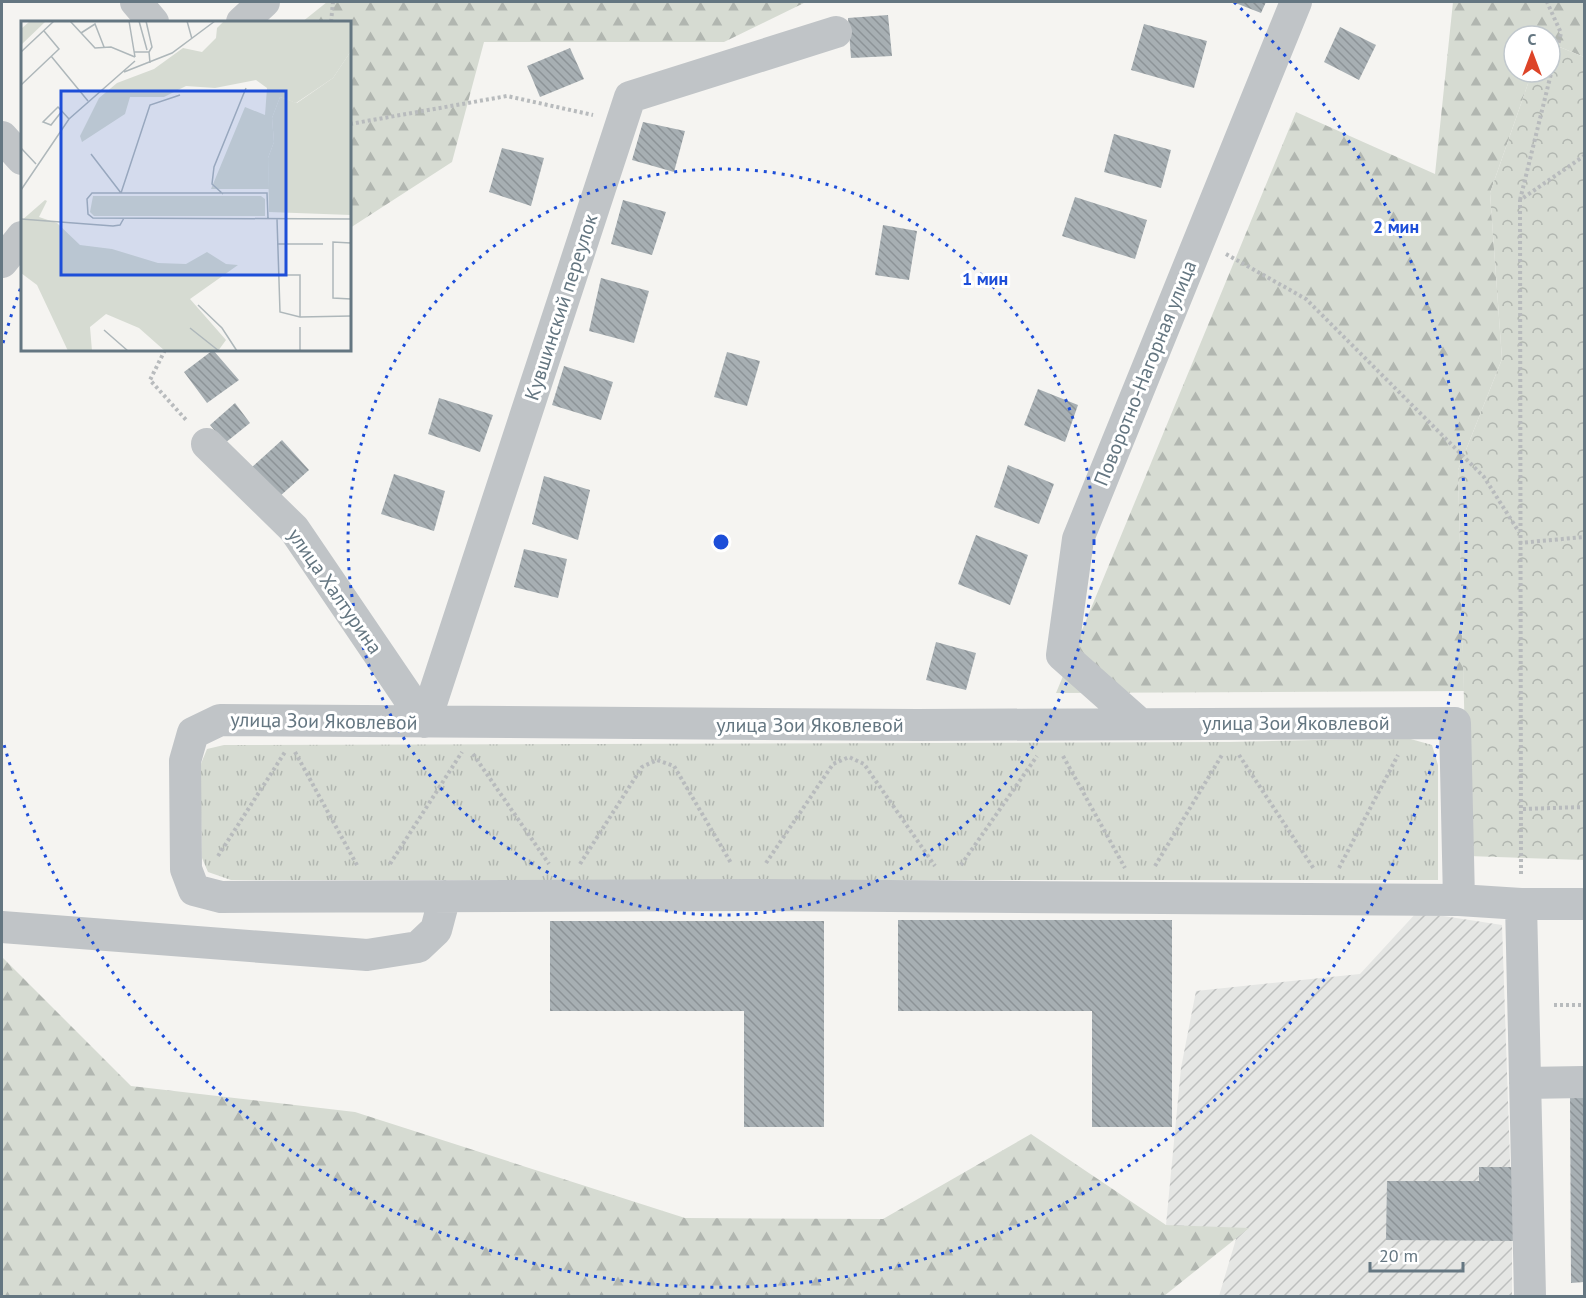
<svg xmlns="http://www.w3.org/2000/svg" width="1586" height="1298" viewBox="0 0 1586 1298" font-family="'PT Sans',sans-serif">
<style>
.industrial{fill:url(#industrial-furrows)}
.grass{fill:url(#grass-tufts)}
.forest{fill:url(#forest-firs)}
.park{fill:url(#park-crowns)}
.building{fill:url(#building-back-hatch)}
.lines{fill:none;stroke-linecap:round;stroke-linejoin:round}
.path{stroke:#b8bbbd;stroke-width:4;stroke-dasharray:3 3;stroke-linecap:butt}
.minor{stroke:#c0c4c7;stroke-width:32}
.ring{fill:none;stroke:#1d4ed8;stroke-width:3;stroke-dasharray:3 6}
.labels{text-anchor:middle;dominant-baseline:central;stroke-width:6;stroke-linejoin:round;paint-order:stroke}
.street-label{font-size:20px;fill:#647681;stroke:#fff}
.inset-road{fill:none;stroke:#aeb7ba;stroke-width:1.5}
.view{fill:#1d4ed8;fill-opacity:0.15;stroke:#1d4ed8;stroke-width:3}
.inset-edge{fill:none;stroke:#647681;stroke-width:3}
.centre{fill:#1d4ed8;stroke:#fff;stroke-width:3}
.ring-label{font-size:18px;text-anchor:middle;font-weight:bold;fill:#1d4ed8;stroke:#fff;stroke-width:6;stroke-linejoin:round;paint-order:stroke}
</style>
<defs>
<pattern id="industrial-furrows" width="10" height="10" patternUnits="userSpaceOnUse" patternTransform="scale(1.5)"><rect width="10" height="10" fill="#e5e6e4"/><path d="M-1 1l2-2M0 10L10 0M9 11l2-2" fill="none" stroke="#bdbfbe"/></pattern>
<pattern id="grass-tufts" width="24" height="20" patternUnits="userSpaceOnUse" patternTransform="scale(1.5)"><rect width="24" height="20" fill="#d6dbd2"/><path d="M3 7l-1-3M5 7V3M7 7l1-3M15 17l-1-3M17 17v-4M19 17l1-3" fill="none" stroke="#b1b6b0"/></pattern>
<pattern id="forest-firs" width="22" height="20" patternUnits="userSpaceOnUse" patternTransform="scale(1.5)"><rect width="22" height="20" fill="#d6dbd2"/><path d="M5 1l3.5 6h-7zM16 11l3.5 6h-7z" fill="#b1b6b0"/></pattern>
<pattern id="park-crowns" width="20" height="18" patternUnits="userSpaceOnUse" patternTransform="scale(1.5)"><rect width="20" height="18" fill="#d6dbd2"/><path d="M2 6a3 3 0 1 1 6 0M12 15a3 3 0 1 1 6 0" fill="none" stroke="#b1b6b0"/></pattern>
<pattern id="building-back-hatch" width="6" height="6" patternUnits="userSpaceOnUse" patternTransform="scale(1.5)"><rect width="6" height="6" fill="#a7afb3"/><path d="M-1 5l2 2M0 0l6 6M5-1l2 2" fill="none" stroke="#8c9397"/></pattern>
</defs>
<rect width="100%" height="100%" fill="#f5f4f1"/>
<path class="industrial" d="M1417,912L1502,925L1512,1220V1296H1219L1236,1239L1166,1225L1181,1068L1196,991L1360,974Z"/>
<path class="grass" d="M1407,738L1432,745L1438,765V880H231L208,872L202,858L200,766L207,749L224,745L1230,742Z"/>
<path class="forest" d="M327,2H806L724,42H484L452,162L350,228V22H302Z
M1453,2H1584V57L1550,43V36H1514V72H1532L1490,193L1502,359L1458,470L1464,691L1056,693L1296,112L1435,174Z
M2,957L131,1086L355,1112L685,1218L883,1219L1031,1134L1166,1225L1249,1228L1164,1296H2Z"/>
<path class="park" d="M1550,43L1584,57V860L1468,856L1458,470L1502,359L1490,193L1532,72H1550Z"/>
<path class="building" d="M1233,2H1266L1261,13Z
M888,15L892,56L851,58L848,18Z
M1144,24L1207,41L1194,88L1131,70Z
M1340,27L1376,45L1359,80L1324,62Z
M570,48L584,79L540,97L527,66Z
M643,122L685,131L674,172L632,160Z
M1114,134L1171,150L1161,188L1104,172Z
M502,148L544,158L531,206L489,192Z
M1075,197L1147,220L1135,259L1062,236Z
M623,200L666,212L652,255L611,244Z
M883,225L917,231L909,280L875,275Z
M601,278L649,291L634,343L589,331Z
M213,350L239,380L207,403L184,372Z
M727,352L760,361L747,406L714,397Z
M564,366L613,382L601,420L552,405Z
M1038,389L1078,405L1065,442L1024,425Z
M439,398L493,415L480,452L428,434Z
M235,403L250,423L225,443L210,425Z
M282,440L309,470L279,497L252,467Z
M1008,465L1054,484L1039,524L994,507Z
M394,474L445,491L434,531L381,514Z
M544,476L590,490L578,540L532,524Z
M976,535L1028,555L1010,605L958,584Z
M524,549L567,559L558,598L514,587Z
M936,642L976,653L966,690L926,680Z
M898,920H1172V1127H1092V1011H898Z
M550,921H824V1127H744V1011H550Z
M1570,1092H1584V1282L1571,1283Z
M1479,1167H1520L1519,1241L1386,1240L1387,1181H1479Z"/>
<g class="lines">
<path class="path" d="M331,22L333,2
M350,124L507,96L593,115
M1520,200L1561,33L1547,2
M1226,254L1306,299L1484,477L1519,532
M165,350L150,380L187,421
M1519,543L1584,537
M295,752L358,867
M473,754L549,864
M1239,755L1314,869
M1063,756L1125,868
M1523,809L1584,807
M218,856L285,752
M766,863L833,764L849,757L864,764L935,866
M390,864L462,752
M580,864L642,767L657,760L674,766L731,863
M961,865L1037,756
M1155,866L1222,755
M1339,868L1398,755
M1521,874L1520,200L1584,156
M1554,1005H1584"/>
<path class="minor" d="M136,2L153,22
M242,22L264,2
M2,137L22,159
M2,262L22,237
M207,444L294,529L425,722
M425,722L630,97L836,32
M1140,724L1062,655L1078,539L1296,2
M1459,900L1455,723L917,725L220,720L193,733L185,761L186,869L194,890L221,897L747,895L1459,900L1521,904H1584
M1521,904L1530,1296
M2,927L367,955L418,947L436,930L445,896
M1525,1083L1584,1082"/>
</g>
<g class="ring">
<circle cx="721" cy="542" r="373"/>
<path d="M3 343A745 745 0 0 1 21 287M1234 2A745 745 0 1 1 3 741"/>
</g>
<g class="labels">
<g class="street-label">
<text transform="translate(561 307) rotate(-72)">Кувшинский переулок</text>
<text transform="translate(1145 373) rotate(-68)">Поворотно-Нагорная улица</text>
<text transform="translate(335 591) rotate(55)">улица Халтурина</text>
<text transform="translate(324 721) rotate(1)">улица Зои Яковлевой</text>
<text x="1296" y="723">улица Зои Яковлевой</text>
<text x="810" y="725">улица Зои Яковлевой</text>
</g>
</g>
<g transform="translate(21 21)">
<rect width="330" height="330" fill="#f5f4f1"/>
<path d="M9,0L24,1L0,24V8ZM72,175H240L244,178V195H73L69,191Z" fill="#d6dbd2"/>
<path d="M203,0H330V30L312,57L275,82L259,76L251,97L253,121L247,137L248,168H190L224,86L244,94L246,67L235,59L194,67L165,65L143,76H109L104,93L61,121L59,115L78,77L96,62L133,48L162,27L181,31L195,17L196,7ZM24,179L26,180L18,196L36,202L59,224L91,228L137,242L165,243L186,231L205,243L217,244L169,278L205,319L197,330H144L118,307L85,293L69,306L71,330H47L16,264L0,252V200Z" fill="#d6dbd2"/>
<path d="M330,30V194L248,191L247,137L253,121L251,97L259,76L276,82L312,57Z" fill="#d6dbd2"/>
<path class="inset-road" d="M49,0L74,27L90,26L114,36M108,0L114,36M118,0L126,29M125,0L131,26L128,31M166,0L171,18M60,12L74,3L83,26M0,31L33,0M113,31H128L129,42M30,35L67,80M103,51L151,32L194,0M0,64L38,28L23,10M41,90L30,104L22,101L37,86L38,87L48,98M0,127L15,143M70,133L100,172M0,169L48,98L114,40M100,172L129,84L159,74M202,173L191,163L193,146L225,67M247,197L246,172H71L66,178L67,193L72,197L330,198M0,198L92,205L99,204L103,197M256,198L259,291L279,296L330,295M330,222L312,221V277L330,278M256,223H302M257,254H279V296M177,284L201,307L216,330M279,306V330M169,307L198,330M83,309L107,330"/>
<path class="view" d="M40,70H265V254H40Z"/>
<rect width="330" height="330" class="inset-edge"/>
</g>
<circle cx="721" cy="542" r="9" class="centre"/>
<g class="ring-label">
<text x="1396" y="233">2 мин</text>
<text x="985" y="285">1 мин</text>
</g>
<rect width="1586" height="1298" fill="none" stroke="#647681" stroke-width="6"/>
<g transform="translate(1532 54)"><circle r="28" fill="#ffffff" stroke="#c1c8cd" stroke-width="1.5"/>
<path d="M0-4.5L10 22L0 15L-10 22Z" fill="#dd4428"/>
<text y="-9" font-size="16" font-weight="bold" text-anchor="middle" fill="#647681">С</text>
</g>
<path d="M1370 1262v9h93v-9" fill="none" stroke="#647681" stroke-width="3"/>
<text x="1379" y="1262" font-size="18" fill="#647681" stroke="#ffffff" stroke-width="4.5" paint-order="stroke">20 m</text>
</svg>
